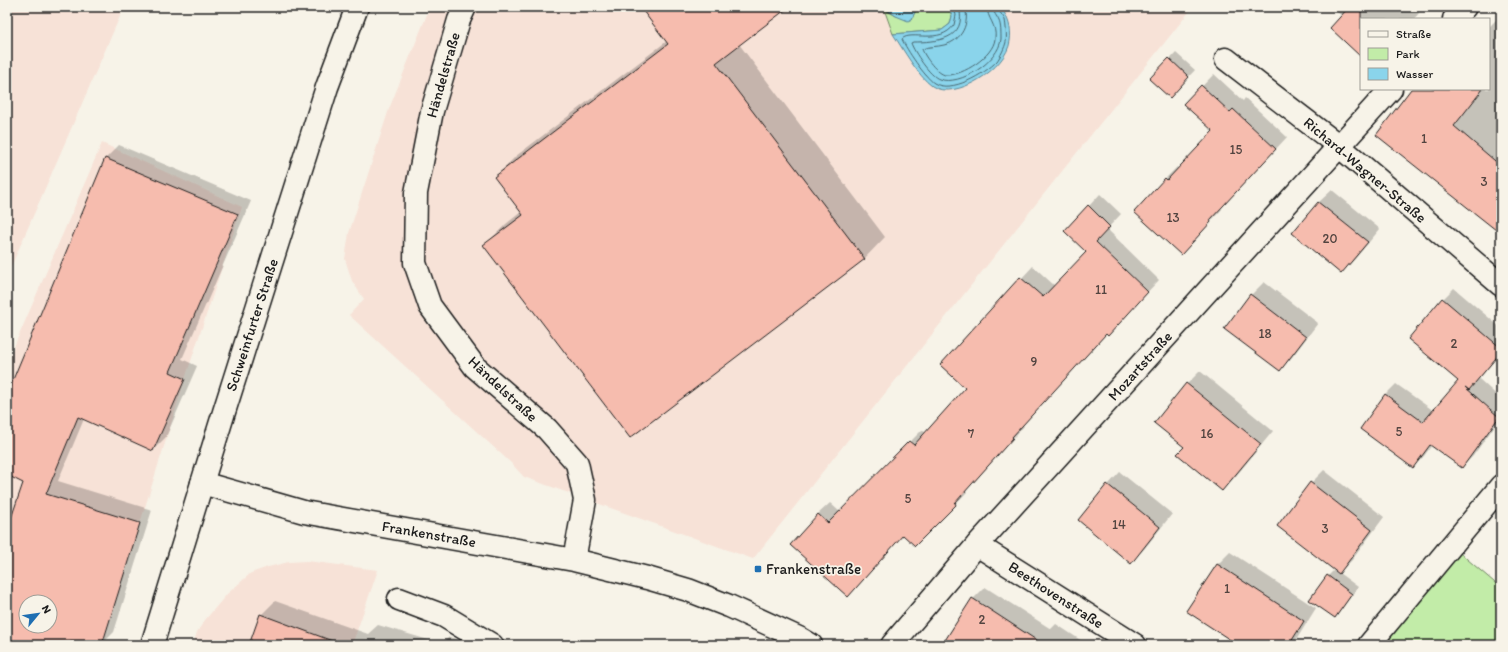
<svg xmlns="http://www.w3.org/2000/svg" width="1508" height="652" viewBox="0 0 1508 652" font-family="Itim,sans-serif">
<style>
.built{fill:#f7e2d7;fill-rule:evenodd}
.green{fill:#c2eca8;stroke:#6f8462}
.water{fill:#8ad4eb;stroke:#5e8a98}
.shadow{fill:#0003;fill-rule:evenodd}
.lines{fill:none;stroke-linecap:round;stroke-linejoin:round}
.shore{stroke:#48666f;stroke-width:1}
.building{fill:#f6bcae;stroke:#1c1c1c;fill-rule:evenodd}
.minor-casing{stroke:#1c1c1c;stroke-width:25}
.tertiary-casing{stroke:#1c1c1c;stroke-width:25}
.minor{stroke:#f7f3e8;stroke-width:22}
.tertiary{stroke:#f7f3e8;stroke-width:22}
.poi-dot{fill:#1f6fb2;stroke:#f7f3e8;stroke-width:1.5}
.labels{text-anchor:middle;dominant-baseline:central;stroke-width:3.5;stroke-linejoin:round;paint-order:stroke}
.number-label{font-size:13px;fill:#524440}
.street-label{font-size:15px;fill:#1c1c1c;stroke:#f7f3e8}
.poi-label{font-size:15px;fill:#1c1c1c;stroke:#f7f3e8;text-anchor:start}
</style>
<rect width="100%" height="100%" fill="#f7f3e8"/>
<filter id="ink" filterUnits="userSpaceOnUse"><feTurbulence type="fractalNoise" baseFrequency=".025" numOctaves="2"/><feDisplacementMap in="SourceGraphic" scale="8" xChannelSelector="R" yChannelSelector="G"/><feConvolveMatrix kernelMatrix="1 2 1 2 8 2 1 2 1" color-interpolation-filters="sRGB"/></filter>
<g filter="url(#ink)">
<path class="built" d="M7,7H124L7,276Z
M430,7H1193L753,559L524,477L511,463L349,315L364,299L352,281L345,259L349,233L389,109Z
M102,143L242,207L185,379L102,645H7V363ZM26,602H50V626H26Z
M307,561L378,570L352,645H193L197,632L205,620L227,594L251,573L268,567L289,562Z"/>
<path class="green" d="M917,7H948L952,16L950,24L942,30L893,34L884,9L896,16L912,19Z
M1460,553L1501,588V645H1398L1387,636Z"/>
<path class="water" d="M883,7H917L912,19L908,21L896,16Z
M948,7H1001C1008,18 1012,28 1010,41C1007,68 955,102 932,86C918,76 903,49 893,34L942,30L950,24L952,16Z"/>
<path class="shadow" d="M641,7H788L739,44L885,237L864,259L485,245L506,224L521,212L495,177L516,156L667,41Z
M1331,7H1416L1415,9L1419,13L1414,19H1361V56L1342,16Z
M1496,20L1501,24V232L1413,89H1489V27Z
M1176,53L1195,70L1176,90L1151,79Z
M1214,74L1243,101L1245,98L1287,137L1221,208L1222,209L1192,242L1165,179L1177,167L1179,169L1214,131L1185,104Z
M119,145L251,201L182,359L197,366L166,437L153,450L84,419L58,481L152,510L114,632L101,645L79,641L78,645H7V533L25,483L7,474V396L106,158ZM26,602H50V626H26Z
M1332,190L1380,229L1354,260L1341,273L1294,233L1319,202Z
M1100,194L1121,214L1107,229L1159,280L1119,322L1106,333L1023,425L1024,426L966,491L967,492L927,533L904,534L848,596L818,514L830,503L840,512L922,430L926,433L967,388L941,365L1033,266L1055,286L1087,252L1089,206Z
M1264,282L1318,323L1292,357L1280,370L1251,295Z
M1454,288L1501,328V353L1479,379L1501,399V417L1473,456L1462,467L1432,445L1424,456L1413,467L1385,395L1396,384L1434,411L1459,381L1443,299Z
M1200,371L1273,431L1235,477L1222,490L1185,447L1156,423L1187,384Z
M1324,470L1384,517L1352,560L1339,573L1358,587L1341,610L1334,617L1328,576L1335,569L1311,483Z
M1120,472L1172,514L1144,549L1131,562L1108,485Z
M1230,552L1316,608L1293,645H1240L1217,565Z
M985,587L1051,629L1056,624L1088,645H943L973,599Z
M275,601L368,634L378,625L442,644L449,637L475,645H250L261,615Z"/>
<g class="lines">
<path class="shore" d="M953,7L956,15L954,25C940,45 911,30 902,39C906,49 925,77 934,83C951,94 985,74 997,61C1000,57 1005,47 1006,42C1007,37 1006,25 1005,20C1003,15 998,12 998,7
M959,7C968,40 936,42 913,42L911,43C914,52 930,76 939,79C960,87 999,61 1001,39C1001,34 1001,25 999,21C997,16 993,13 993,7
M965,7C970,23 962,41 944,45C937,47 929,46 922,49C924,56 938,75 946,75C963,76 993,56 995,39C997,24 987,19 987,7"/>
</g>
<path class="building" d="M640,7H789L716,63L865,259L630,438L483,245L523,215L494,177L668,44Z
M1349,7H1361V57L1330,28Z
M1169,58L1189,77L1170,98L1149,79Z
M1201,85L1230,112L1233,109L1276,149L1210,220L1211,222L1181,255L1134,212L1165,178L1167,180L1213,131L1183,104Z
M1411,89H1483L1454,126L1501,166V234L1376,135Z
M105,158L238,214L170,372L185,379L153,451L78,417L46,494L140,523L102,645L71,641L70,645H7V530L23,483L7,475V394ZM26,602H50V626H26Z
M1318,202L1368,242L1341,274L1292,233Z
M1088,205L1110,227L1096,242L1148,292L1108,336L1106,334L1012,437L1013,438L955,503L956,505L915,546L903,535L848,597L790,545L818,514L828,523L909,441L914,445L965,388L940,365L1020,277L1043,297L1086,252L1064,231Z
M1250,294L1306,337L1280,371L1224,329Z
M1442,298L1501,348V352L1469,390L1465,387L1499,417L1462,468L1430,445L1413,468L1360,429L1385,394L1423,422L1458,381L1408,339Z
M1186,383L1261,444L1222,491L1177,454L1184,447L1154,423Z
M1310,482L1372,530L1339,574L1277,526Z
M1107,484L1160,527L1131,564L1078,520Z
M1217,564L1304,621L1289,645H1238L1186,611Z
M1327,575L1352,594L1335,618L1309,600Z
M972,598L1044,645H942Z
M260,614L335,642V645H249Z"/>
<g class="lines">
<g class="minor-casing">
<path id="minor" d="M465,7L459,20L432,111L416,193L415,263L430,306L475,367L547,429L577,463L585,500L574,560
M1454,19L1465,7
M1226,59L1339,146L1501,285
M202,483L304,512L574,560L647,578L688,590L729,606L801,639L811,645
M977,545L1135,645
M399,599L444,616L492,645
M892,645L977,545L1391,89
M1369,645L1501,486"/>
</g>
<g class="tertiary-casing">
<path id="tertiary" d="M152,645L224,412L327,87L357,7"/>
</g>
<use href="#minor" class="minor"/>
<use href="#tertiary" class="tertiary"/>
</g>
</g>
<rect class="poi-dot" x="754" y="565" width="8" height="8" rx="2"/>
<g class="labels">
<g class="number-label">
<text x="1424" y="138">1</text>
<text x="1236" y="149">15</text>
<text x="1484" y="181">3</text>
<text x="1173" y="217">13</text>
<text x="1330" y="238">20</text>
<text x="1101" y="289">11</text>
<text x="1265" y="333">18</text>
<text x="1454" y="343">2</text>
<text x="1034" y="361">9</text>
<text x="1399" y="431">5</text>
<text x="971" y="433">7</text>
<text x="1207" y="433">16</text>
<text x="908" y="498">5</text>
<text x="1119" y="524">14</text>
<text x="1325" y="528">3</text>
<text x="1227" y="588">1</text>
<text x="982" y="619">2</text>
</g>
<g class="street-label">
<text transform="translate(443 75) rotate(-74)">Händelstraße</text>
<text transform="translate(1365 170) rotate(40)">Richard-Wagner-Straße</text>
<text transform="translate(252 325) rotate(-72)">Schweinfurter Straße</text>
<text transform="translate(1140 366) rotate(-48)">Mozartstraße</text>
<text transform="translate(503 389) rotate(43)">Händelstraße</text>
<text transform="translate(429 534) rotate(10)">Frankenstraße</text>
<text transform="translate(1056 595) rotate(33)">Beethovenstraße</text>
</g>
<g class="poi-label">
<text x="766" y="569">Frankenstraße</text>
</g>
</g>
<rect width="1508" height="652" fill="none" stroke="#f7f3e8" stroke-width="24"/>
<rect x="12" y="12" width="1484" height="628" fill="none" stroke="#1c1c1c" stroke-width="1.5" filter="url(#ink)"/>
<rect x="1360" y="18" width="130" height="72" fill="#f7f3e8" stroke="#9f9d96"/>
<rect x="1368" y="31" width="20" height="6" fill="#f7f3e8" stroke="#9f9d96"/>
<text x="1396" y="38" font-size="12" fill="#1c1c1c">Straße</text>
<rect x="1368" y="48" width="20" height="12" fill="#c2eca8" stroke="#9f9d96"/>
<text x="1396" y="58" font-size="12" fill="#1c1c1c">Park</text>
<rect x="1368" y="68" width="20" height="12" fill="#8ad4eb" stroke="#9f9d96"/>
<text x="1396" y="78" font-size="12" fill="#1c1c1c">Wasser</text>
<g transform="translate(38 614) rotate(61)"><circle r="19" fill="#f7f3e8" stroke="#9f9d96"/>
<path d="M0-3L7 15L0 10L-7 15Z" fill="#1f6fb2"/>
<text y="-6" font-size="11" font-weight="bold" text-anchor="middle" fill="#1c1c1c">N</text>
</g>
</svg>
